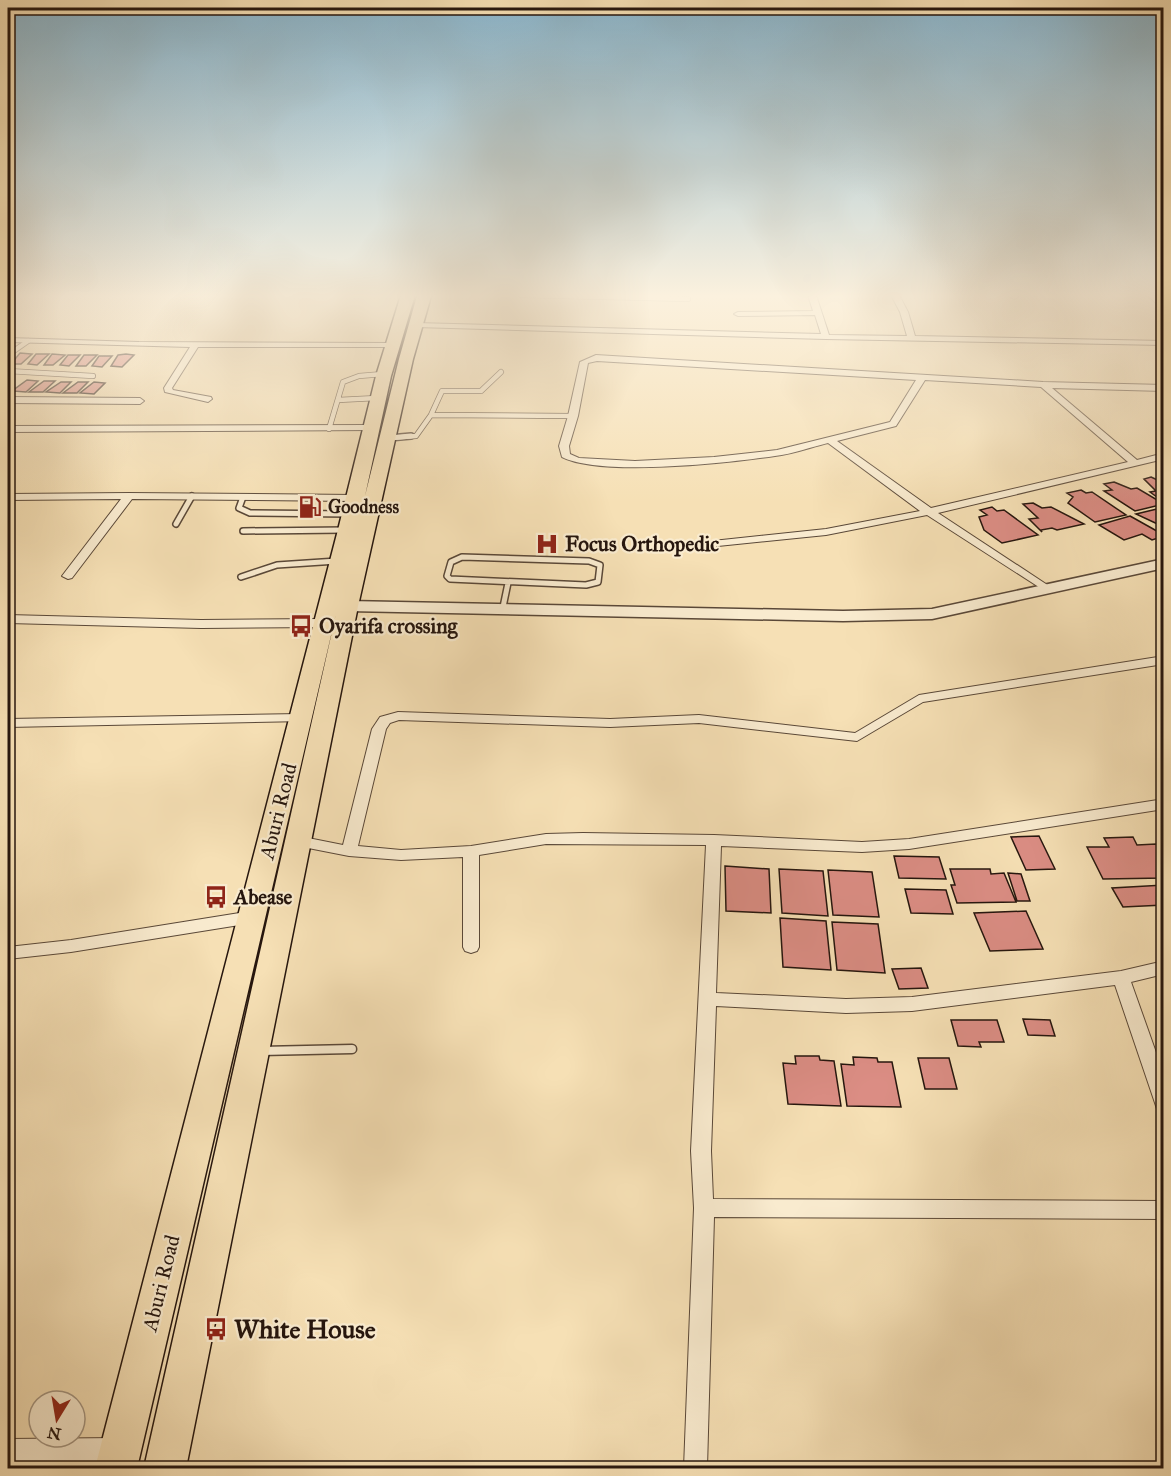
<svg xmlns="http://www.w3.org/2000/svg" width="1171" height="1476" viewBox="0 0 1171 1476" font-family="'IM FELL Great Primer',serif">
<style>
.building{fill:#db8d84;stroke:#26160e;stroke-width:1.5}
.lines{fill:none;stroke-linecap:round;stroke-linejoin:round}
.service-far2-casing{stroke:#5a4838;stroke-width:6}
.service-far1-casing{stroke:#5a4838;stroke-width:8}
.service-casing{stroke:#5a4838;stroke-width:11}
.minor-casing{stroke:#5a4838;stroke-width:2}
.tertiary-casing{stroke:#5a4838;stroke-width:3}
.trunk-casing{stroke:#26160e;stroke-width:3}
.service-far2{stroke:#f9ebcf;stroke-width:4.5}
.service-far1{stroke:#f9ebcf;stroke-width:5}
.service{stroke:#f9ebcf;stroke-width:8}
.minor{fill:#f9ebcf;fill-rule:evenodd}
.tertiary{fill:#f9ebcf;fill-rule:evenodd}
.trunk{fill:#f6e0b5;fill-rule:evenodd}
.labels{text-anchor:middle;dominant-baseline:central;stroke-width:4.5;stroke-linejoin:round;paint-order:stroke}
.far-poi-label{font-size:18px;font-weight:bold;fill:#26160e;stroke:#f9ebcf;text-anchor:start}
.poi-label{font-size:21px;font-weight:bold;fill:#26160e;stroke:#f9ebcf;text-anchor:start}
.street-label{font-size:21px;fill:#26160e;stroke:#f9ebcf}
.near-poi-label{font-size:26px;font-weight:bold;fill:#26160e;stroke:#f9ebcf;text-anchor:start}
</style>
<rect width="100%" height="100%" fill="#f6e0b5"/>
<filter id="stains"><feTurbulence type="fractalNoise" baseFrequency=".00333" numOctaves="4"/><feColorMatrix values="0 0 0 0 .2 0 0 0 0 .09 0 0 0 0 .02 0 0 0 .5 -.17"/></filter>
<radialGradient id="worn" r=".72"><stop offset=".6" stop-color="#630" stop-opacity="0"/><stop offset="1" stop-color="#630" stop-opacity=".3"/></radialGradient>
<path class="building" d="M20,353L32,354L21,364H11Z
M36,354H49L37,365L28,364Z
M52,354L65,355L53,365H44Z
M68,355H80L69,366L60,365Z
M84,355H97L86,366H76Z
M118,355L126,354L134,355L122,367L111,366Z
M99,356H112L102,367L92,366Z
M27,380L38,381L26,392L12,391Z
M44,381H55L43,392H29Z
M61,382H71L60,393L46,392Z
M78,382H88L77,393H63Z
M94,382L105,383L94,394L80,393Z
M1151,477L1164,483V502L1150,492L1156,491L1144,479Z
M1114,482L1131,489L1137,488L1164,504L1135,511L1104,491L1112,490L1104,484Z
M1081,490L1086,493L1092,492L1126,515L1095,522L1068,503L1073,497L1067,493Z
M1033,503L1042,508L1051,507L1084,524L1057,530L1052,528L1041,530L1042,532L1029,519L1038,518L1023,504Z
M992,507L997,511L1004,510L1038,535L1002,543L984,530L979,517L987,515L980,510Z
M1161,508L1164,509V527L1136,514Z
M1130,516L1164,535V536L1152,540L1142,534L1124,540L1099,525Z
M1039,836L1055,869L1026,870L1011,837Z
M1133,837L1137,845L1156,844L1164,858V878L1103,879L1087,847H1109L1104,838Z
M894,856L939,857L946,879L899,878Z
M725,866L769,869L771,913L726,911Z
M779,869L823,871L828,916L782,913Z
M950,869H990L991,874L1004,873L1016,902L957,903L951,885H955Z
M828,870L872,872L879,917L833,915Z
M1008,873L1021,874L1030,901H1017Z
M1164,885V905L1123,907L1112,888Z
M905,889L946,890L953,914L911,913Z
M1026,911L1043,949L990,951L974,913Z
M780,918L826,921L831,970L783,967Z
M832,922L878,924L885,973L837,970Z
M921,968L928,988L899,989L892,969Z
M1023,1019L1050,1020L1055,1036L1028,1035Z
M951,1020H997L1004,1042H979L981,1047L958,1046Z
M795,1056H819L820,1060L834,1061L841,1106L788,1104L783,1063L796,1064Z
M853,1057L877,1058L878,1062H892L901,1107L847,1106L841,1064L854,1065Z
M918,1058H949L957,1089H925Z"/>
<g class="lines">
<g class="service-far2-casing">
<path id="service-far2" d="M521,295L688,299
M8,355L28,341
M8,371L93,376
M338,400L377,398
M431,415L573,416
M329,429L343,382L359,376L383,374
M391,438L416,436L431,415L442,391H481L501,372"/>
</g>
<g class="service-far1-casing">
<path id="service-far1" d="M389,438L411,436
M243,497L239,508L250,513L349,514
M176,524L192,496
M243,531L345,530
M462,557L589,561L600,565L598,582L586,585L450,579L447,576L451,562Z
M241,577L277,565L337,561
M503,607L508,583"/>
</g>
<g class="service-casing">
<path id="service" d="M261,1051L352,1049"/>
</g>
<g class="minor-casing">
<path id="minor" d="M808,295H816L829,335L907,336L900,312L891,295H899L908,312L915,336L1164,341V345L826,339L416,327L412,325L416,323L821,334L815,315L738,316L734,314L738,312L813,311Z
M1008,295H1016L1018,297L1014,299Z
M1147,295H1155L1164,303V310Z
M8,299L14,305L8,309Z
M8,338L139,342L391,343L395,345L391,347H198L172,388L173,390L211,397L212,399L208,402L165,392L164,388L190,347L8,342Z
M596,355L1043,382L1164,385V391L1052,388L1137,460L1164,453V459L938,513L1052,588L1054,590L1048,593L927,515L826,535L679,550L674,547L675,545L826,529L920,511L828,443C811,447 793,454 775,456C728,463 601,477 562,457L559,446L568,416L580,362ZM597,361L916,380L890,422L777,450L714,457L635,461L579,458L570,454L569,446L578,416L588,363ZM925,380L1041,387L1128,462L931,508L837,441L896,426Z
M8,397L140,398L144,401L140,404L8,403Z
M373,425L375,427L370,430L8,432V426Z
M129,493L355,495L360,498L355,501L132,499L72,578L68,579L62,576L121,499L8,500V494Z
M8,615L201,620L323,619L329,623L323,627L201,628L8,623Z
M1164,656V664L923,702L857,741L699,723L610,727L399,720L390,723L386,729L358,846L401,850L471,846L546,834L583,833L714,835L862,842L909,839L1164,799V809L909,849L862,852L721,846L716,993L846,999L912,997L1121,971L1164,961V974L1131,982L1164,1075V1111L1157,1109L1155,1103L1115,985L912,1011L846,1013L716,1006L711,1151L713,1199L1164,1201V1219L714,1217L707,1468H684L694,1208L691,1151L706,845L546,844L479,855V947L477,951L471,953L465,951L463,947V857L401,860L349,856L298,846L293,845L291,841L293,837L298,836L343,845L372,729L380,717L398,712L610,719L699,715L855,733L919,695Z
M300,714L307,718L305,721L8,727V719Z
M252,911L258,913L260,917L258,921L252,923L71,952L8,959V947L71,940Z
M118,1438L126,1442L130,1450L126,1458L118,1462H8V1439Z"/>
</g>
<g class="tertiary-casing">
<path id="tertiary" d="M1164,559V568L932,619L843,621L348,611L340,606L348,601L843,611L932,609Z"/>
</g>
<g class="trunk-casing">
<path id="trunk" d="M401,295H415L391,376L365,496L399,359L417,296H431L413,359L358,606L186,1468H144L336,614L137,1468H95L339,526L376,376Z"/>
</g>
<use href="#service-far2" class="service-far2"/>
<use href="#service-far1" class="service-far1"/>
<use href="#service" class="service"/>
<use href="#minor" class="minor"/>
<use href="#tertiary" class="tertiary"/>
<use href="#trunk" class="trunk"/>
</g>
<linearGradient id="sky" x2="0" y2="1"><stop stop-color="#8ab8d1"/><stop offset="0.59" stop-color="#fbf1de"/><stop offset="1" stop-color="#fbf1de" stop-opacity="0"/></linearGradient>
<rect width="1171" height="502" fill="url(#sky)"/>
<defs>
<g id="fuel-bare" transform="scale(1.8)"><path d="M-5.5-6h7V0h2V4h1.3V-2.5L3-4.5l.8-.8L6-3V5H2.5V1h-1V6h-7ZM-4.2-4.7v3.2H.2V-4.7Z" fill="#8f2418" stroke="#f9ebcf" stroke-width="2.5" paint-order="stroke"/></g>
<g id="hospital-bare" transform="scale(1.8)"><path d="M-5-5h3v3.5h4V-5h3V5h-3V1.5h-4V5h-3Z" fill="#8f2418" stroke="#f9ebcf" stroke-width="2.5" paint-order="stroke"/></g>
<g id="bus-bare" transform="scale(1.8)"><path d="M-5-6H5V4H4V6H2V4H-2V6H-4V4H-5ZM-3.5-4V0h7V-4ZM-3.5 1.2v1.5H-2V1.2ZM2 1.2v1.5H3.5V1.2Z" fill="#8f2418" stroke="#f9ebcf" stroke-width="2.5" paint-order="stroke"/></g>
</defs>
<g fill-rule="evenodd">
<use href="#fuel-bare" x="310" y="507"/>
<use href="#hospital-bare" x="547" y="544"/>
<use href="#bus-bare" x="301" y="626"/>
<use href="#bus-bare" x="216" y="897"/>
<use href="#bus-bare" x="216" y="1329"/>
</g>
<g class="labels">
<g class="far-poi-label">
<text x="328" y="507">Goodness</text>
</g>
<g class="poi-label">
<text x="565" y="544">Focus Orthopedic</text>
<text x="319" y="626">Oyarifa crossing</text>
<text x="234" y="897">Abease</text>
</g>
<g class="street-label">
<text transform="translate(278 811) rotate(-76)">Aburi Road</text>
<text transform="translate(161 1283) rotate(-76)">Aburi Road</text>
</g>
<g class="near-poi-label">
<text x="234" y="1329">White House</text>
</g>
</g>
<rect width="1171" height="1476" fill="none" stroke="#f6e0b5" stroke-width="30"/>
<rect x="9" y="9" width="1153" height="1458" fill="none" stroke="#26160e" stroke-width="3"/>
<rect x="15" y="15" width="1141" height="1446" fill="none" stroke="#26160e" stroke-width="1.5"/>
<g transform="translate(57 1419) rotate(191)"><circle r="28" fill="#f9ebcf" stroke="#a59682" stroke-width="1.5"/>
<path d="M0-4.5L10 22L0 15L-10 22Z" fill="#8f2418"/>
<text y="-9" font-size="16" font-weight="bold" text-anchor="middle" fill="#26160e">N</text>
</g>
<rect width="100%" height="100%" filter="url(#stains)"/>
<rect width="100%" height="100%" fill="url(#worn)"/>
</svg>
